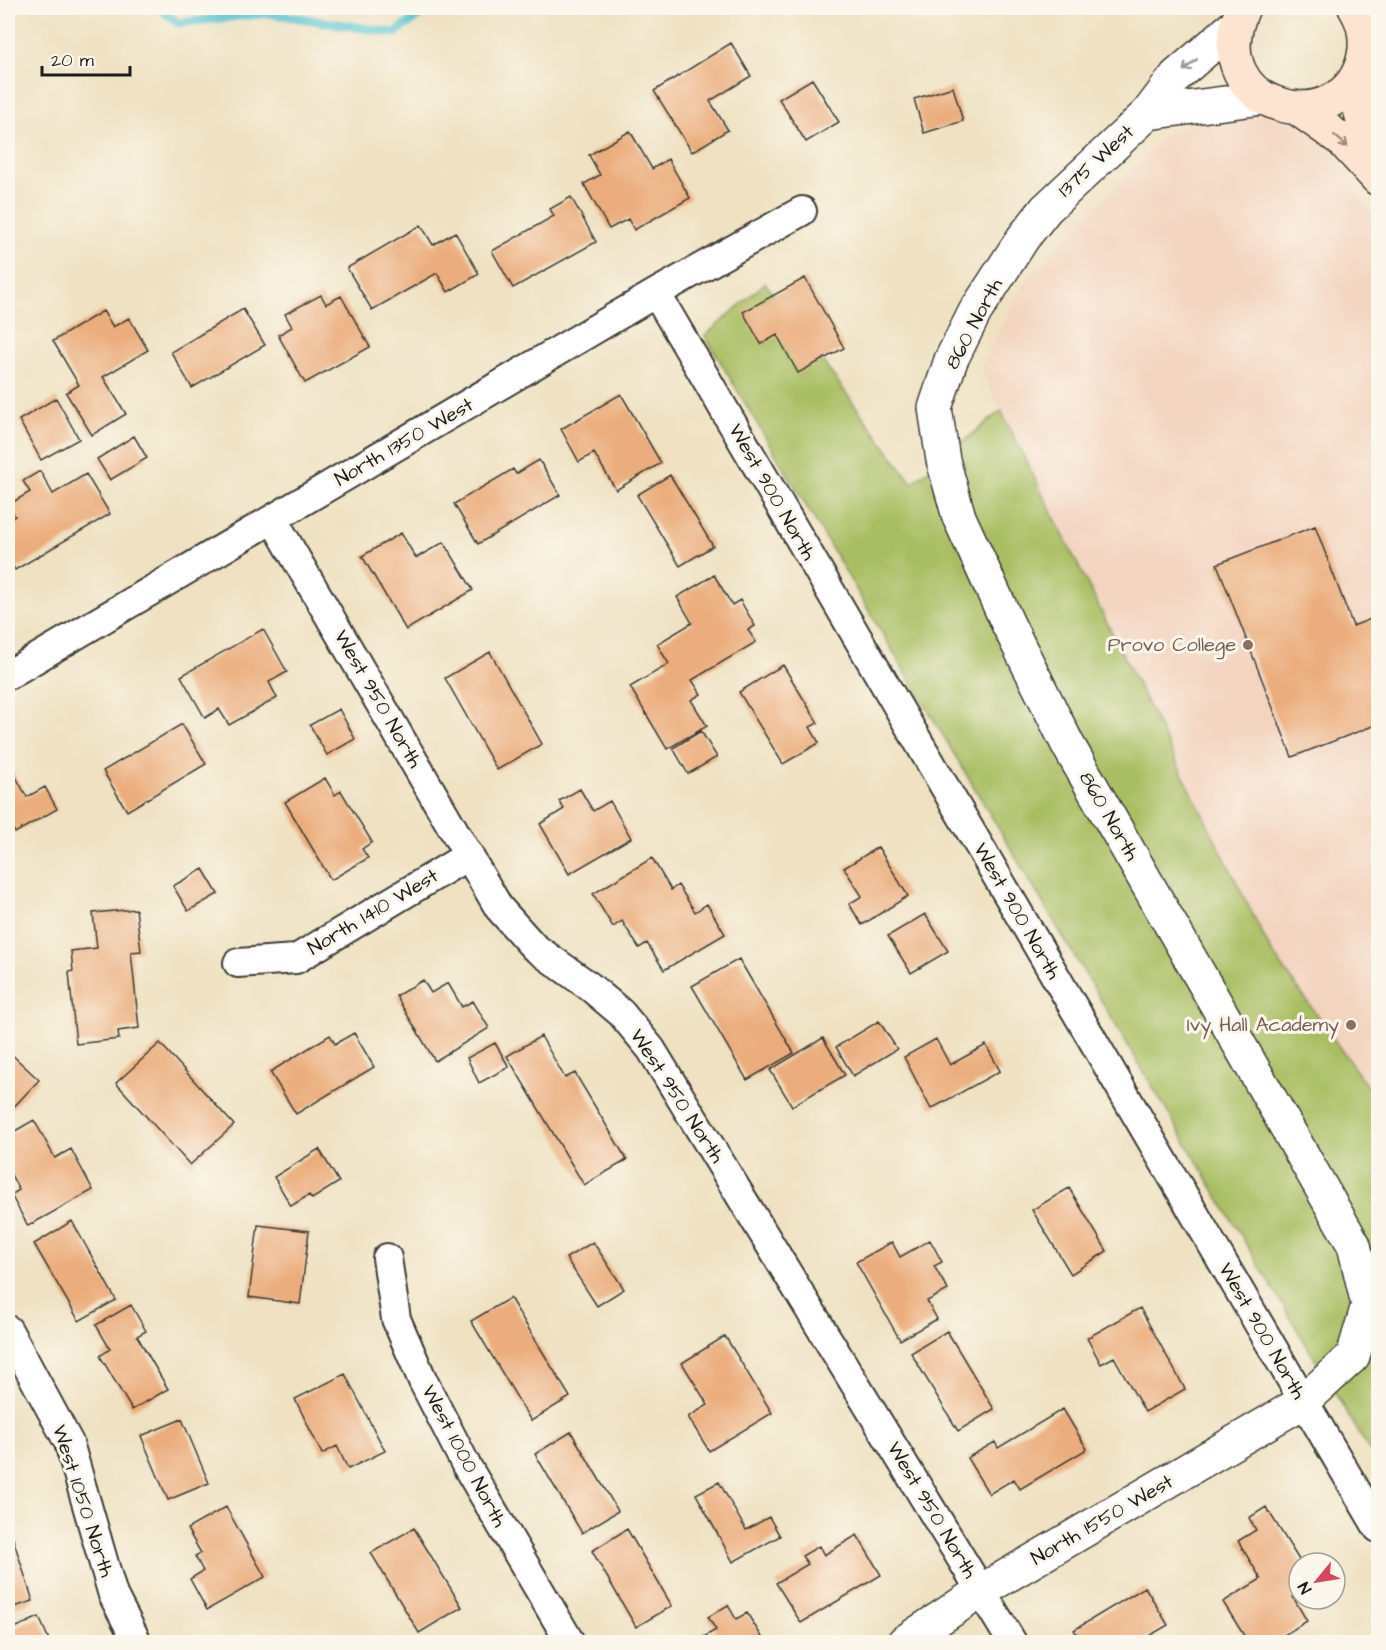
<svg xmlns="http://www.w3.org/2000/svg" width="1386" height="1650" viewBox="0 0 1386 1650" font-family="'Architects Daughter',sans-serif">
<style>
.built{fill:#f3d4bf}
.green{fill:#a9be62;stroke:#626d3f;stroke-width:1.5}
.lines{fill:none;stroke-linecap:round;stroke-linejoin:round}
.stream{stroke:#57c4d0;stroke-width:9}
.building{fill:#ebad7d}
.minor-casing{stroke:#3c3a35;stroke-width:32}
.tertiary-casing{stroke:#3c3a35;stroke-width:36}
.secondary-casing{stroke:#3c3a35;stroke-width:36}
.minor{stroke:#fff;stroke-width:28}
.tertiary{stroke:#fff;stroke-width:33}
.secondary{stroke:#fde4d0;stroke-width:33}
.oneway{stroke:#999}
.oneway2{stroke:#988a7f}
.education-dot{fill:#8d6e63;stroke:#fbf7ec;stroke-width:2}
.labels{text-anchor:middle;dominant-baseline:central;stroke-width:6;stroke-linejoin:round;paint-order:stroke}
.street-label{font-size:20px;fill:#1c1c1c;stroke:#fbf7ec}
.education-label{font-size:20px;fill:#785e54;stroke:#fbf7ec;text-anchor:end}
</style>
<rect width="100%" height="100%" fill="#fbf7ec"/>
<filter id="ink" filterUnits="userSpaceOnUse"><feTurbulence type="fractalNoise" baseFrequency=".0167" numOctaves="2"/><feDisplacementMap in="SourceGraphic" scale="12" xChannelSelector="R" yChannelSelector="G"/><feConvolveMatrix kernelMatrix="1 2 1 2 8 2 1 2 1" color-interpolation-filters="sRGB"/></filter>
<filter id="wash" filterUnits="userSpaceOnUse"><feTurbulence type="fractalNoise" baseFrequency=".008" numOctaves="4" result="noise"/><feDisplacementMap in="SourceGraphic" scale="24" xChannelSelector="R" yChannelSelector="G"/><feGaussianBlur stdDeviation="1.35" result="paint"/><feColorMatrix in="noise" values="0 0 0 0 0 0 0 0 0 0 0 0 0 0 0 0 0 1.4 0 .05"/><feComposite in="paint" operator="in"/></filter>
<g filter="url(#wash)">
<rect width="100%" height="100%" fill="#efe1c1"/>
<path class="built" d="M1215,111L1279,113L1322,133L1378,225V1102L1270,949L980,368L1024,283L1166,134Z"/>
<path class="green" d="M765,283L912,483L1001,411L1270,949L1378,1102V1465L705,336Z"/>
<g class="lines">
<path class="stream" d="M160,8L178,23L267,13L395,33L430,8"/>
</g>
<g id="blocks">
<path class="building" d="M731,43L751,76L710,101L728,130L692,152L654,91Z
M812,79L839,122L806,142L779,99Z
M953,87L963,121L924,133L914,99Z
M630,131L652,169L668,159L690,198L634,230L628,219L609,229L584,184L600,175L589,155Z
M571,197L596,242L513,288L492,251L554,216L550,209Z
M421,225L433,245L455,232L479,274L448,292L437,273L372,310L347,268Z
M805,278L844,348L798,373L777,335L761,344L743,312Z
M321,295L326,304L341,296L370,347L305,383L278,335L292,327L285,314Z
M243,309L265,345L192,388L171,352Z
M103,311L113,327L129,318L148,350L103,377L126,414L92,435L66,393L79,385L53,341Z
M621,394L661,463L616,490L594,453L579,462L561,429Z
M56,398L79,439L41,460L19,420Z
M134,436L147,458L110,480L97,459Z
M539,460L560,495L478,544L454,504L513,469L516,474Z
M40,471L53,494L86,474L110,514L15,570L8,557V521L15,516L8,505L30,492L23,481Z
M670,475L713,546L680,566L637,495Z
M1315,526L1353,626L1378,616V724L1292,757L1217,564Z
M401,533L416,558L444,542L473,590L406,630L362,556Z
M714,575L732,605L740,600L755,626L748,630L756,642L692,680L701,694L691,700L707,726L667,749L630,687L669,664L657,644L692,623L677,597Z
M263,629L287,672L269,682L277,698L229,725L219,709L205,718L181,676Z
M490,652L542,744L497,770L445,678Z
M783,665L818,723L810,727L819,743L783,764L739,692Z
M339,709L355,739L327,755L310,725Z
M182,724L206,764L127,811L103,771Z
M701,731L717,757L688,774L673,748Z
M10,766L27,797L45,787L57,809L15,833L8,818V768Z
M325,778L335,795L341,791L372,842L362,849L368,858L331,880L285,802Z
M580,789L593,811L610,801L631,838L569,874L540,824L564,809L559,801Z
M878,847L908,896L862,925L849,904L862,896L844,868Z
M652,858L671,890L678,885L695,912L707,904L725,934L664,970L647,943L639,948L622,921L613,927L593,894Z
M203,869L218,894L188,911L173,886Z
M136,909L141,951L131,952L139,1028L118,1031L119,1039L76,1044L69,972L73,971L71,951L97,948L93,913Z
M925,914L948,951L911,973L888,936Z
M739,959L794,1053L747,1080L692,986Z
M423,980L431,993L448,983L462,1007L473,1001L489,1028L435,1061L396,996Z
M879,1021L897,1049L853,1076L836,1047Z
M354,1033L374,1067L296,1114L270,1072L330,1035L335,1044Z
M541,1036L565,1078L575,1073L627,1160L584,1185L507,1056Z
M823,1038L845,1075L792,1106L770,1070Z
M936,1039L950,1065L986,1045L1000,1071L931,1109L904,1057Z
M160,1043L234,1125L190,1165L116,1083Z
M495,1043L509,1067L479,1083L467,1058Z
M8,1051L39,1080L8,1113Z
M34,1120L55,1158L71,1149L93,1190L28,1226L11,1195L19,1190L8,1169V1135Z
M319,1149L339,1182L312,1199L309,1195L291,1206L274,1177Z
M1069,1188L1107,1251L1071,1274L1032,1210Z
M72,1221L116,1300L79,1321L34,1244Z
M258,1225L309,1231L300,1304L249,1297Z
M930,1240L942,1262L934,1266L948,1290L927,1301L937,1319L900,1340L856,1262L892,1242L900,1257Z
M593,1242L624,1289L597,1306L566,1258Z
M510,1298L570,1397L531,1421L471,1321Z
M131,1305L146,1331L137,1336L168,1389L132,1410L100,1356L110,1349L96,1325Z
M1140,1308L1185,1389L1145,1412L1114,1357L1101,1364L1087,1338Z
M947,1331L994,1409L958,1431L911,1353Z
M725,1336L772,1413L709,1451L688,1417L708,1405L682,1363Z
M345,1374L385,1451L348,1469L337,1446L322,1454L295,1399Z
M1063,1409L1087,1449L1020,1489L1014,1479L989,1494L967,1458L995,1442L998,1448Z
M182,1419L209,1483L168,1500L141,1436Z
M571,1432L618,1511L582,1533L535,1454Z
M719,1482L746,1530L769,1517L780,1536L733,1562L696,1494Z
M226,1507L265,1577L207,1610L190,1579L203,1571L195,1556L201,1553L187,1529Z
M1266,1507L1301,1563L1299,1593L1293,1597L1307,1621L1273,1642H1248L1223,1602L1261,1579L1238,1541L1256,1530L1249,1518Z
M8,1523L33,1601L8,1609Z
M414,1528L462,1607L419,1633L371,1553Z
M627,1529L672,1606L636,1627L592,1551Z
M857,1535L881,1575L801,1623L776,1583L808,1564L802,1556L819,1546L824,1555Z
M1145,1587L1168,1625L1139,1642H1082L1074,1630Z
M728,1605L736,1619L747,1613L765,1642H695L716,1630L708,1617Z
M39,1617L50,1642H8V1631Z"/>
</g>
</g>
<g filter="url(#ink)">
<use href="#blocks" fill-opacity="0" stroke="#3c3a35" stroke-width="1.5"/>
<g class="lines">
<g class="minor-casing">
<path id="minor" d="M656,293L1378,1528
M273,519L499,908L534,947L589,986L621,1013L651,1049L1012,1642
M8,675L656,293L802,211
M238,963L296,959L469,855
M387,1258L396,1319L423,1381L466,1465L570,1642
M8,1330L69,1443L113,1595L137,1642"/>
</g>
<g class="tertiary-casing">
<path id="tertiary" d="M1148,113L1262,98
M904,1642L981,1591L1303,1402L1353,1356L1368,1305L1354,1245L1068,745L1008,624L959,517L943,460L935,408L951,360L975,312L1023,238L1046,209L1148,113L1176,76L1234,26"/>
</g>
<g class="secondary-casing">
<path id="secondary" d="M1243,8C1197,111 1345,146 1364,56C1367,39 1364,22 1355,8
M1353,82L1365,128L1378,156
M1298,109L1342,140L1378,179"/>
</g>
<use href="#minor" class="minor"/>
<use href="#tertiary" class="tertiary"/>
<use href="#secondary" class="secondary"/>
</g>
<defs><path id="oneway-shaft" d="M-6 0H5M1.5-3L5.5 0L1.5 3" fill="none" stroke-width="1.6" stroke-linecap="round" stroke-linejoin="round" transform="scale(1.5)"/></defs>
<use class="oneway" href="#oneway-shaft" transform="translate(1190 65) rotate(140)"/>
<use class="oneway2" href="#oneway-shaft" transform="translate(1341 141) rotate(41)"/>
</g>
<g class="education-dot">
<circle cx="1248" cy="645" r="6"/>
<circle cx="1351" cy="1025" r="6"/>
</g>
<g class="labels">
<g class="street-label">
<text transform="translate(1096 161) rotate(-43)">1375 West</text>
<text transform="translate(974 324) rotate(-62)">860 North</text>
<text transform="translate(404 442) rotate(-30)">North 1350 West</text>
<text transform="translate(772 492) rotate(60)">West 900 North</text>
<text transform="translate(378 699) rotate(60)">West 950 North</text>
<text transform="translate(1109 816) rotate(60)">860 North</text>
<text transform="translate(1017 911) rotate(60)">West 900 North</text>
<text transform="translate(373 912) rotate(-31)">North 1410 West</text>
<text transform="translate(677 1096) rotate(57)">West 950 North</text>
<text transform="translate(1262 1331) rotate(60)">West 900 North</text>
<text transform="translate(464 1456) rotate(62)">West 1000 North</text>
<text transform="translate(83 1501) rotate(72)">West 1050 North</text>
<text transform="translate(932 1510) rotate(59)">West 950 North</text>
<text transform="translate(1102 1520) rotate(-30)">North 1550 West</text>
</g>
<g class="education-label">
<text x="1236" y="645">Provo College</text>
<text x="1339" y="1025">Ivy Hall Academy</text>
</g>
</g>
<rect width="1386" height="1650" fill="none" stroke="#fbf7ec" stroke-width="30"/>
<g transform="translate(1317 1581) rotate(240)"><circle r="28" fill="#fbf7ec" stroke="#a29f99" stroke-width="1.5"/>
<path d="M0-4.5L10 22L0 15L-10 22Z" fill="#d1495b"/>
<text y="-9" font-size="16" font-weight="bold" text-anchor="middle" fill="#1c1c1c">N</text>
</g>
<path d="M42 66v9h88v-9" fill="none" stroke="#1c1c1c" stroke-width="3"/>
<text x="51" y="66" font-size="18" fill="#1c1c1c" stroke="#fbf7ec" stroke-width="4.5" paint-order="stroke">20 m</text>
</svg>
